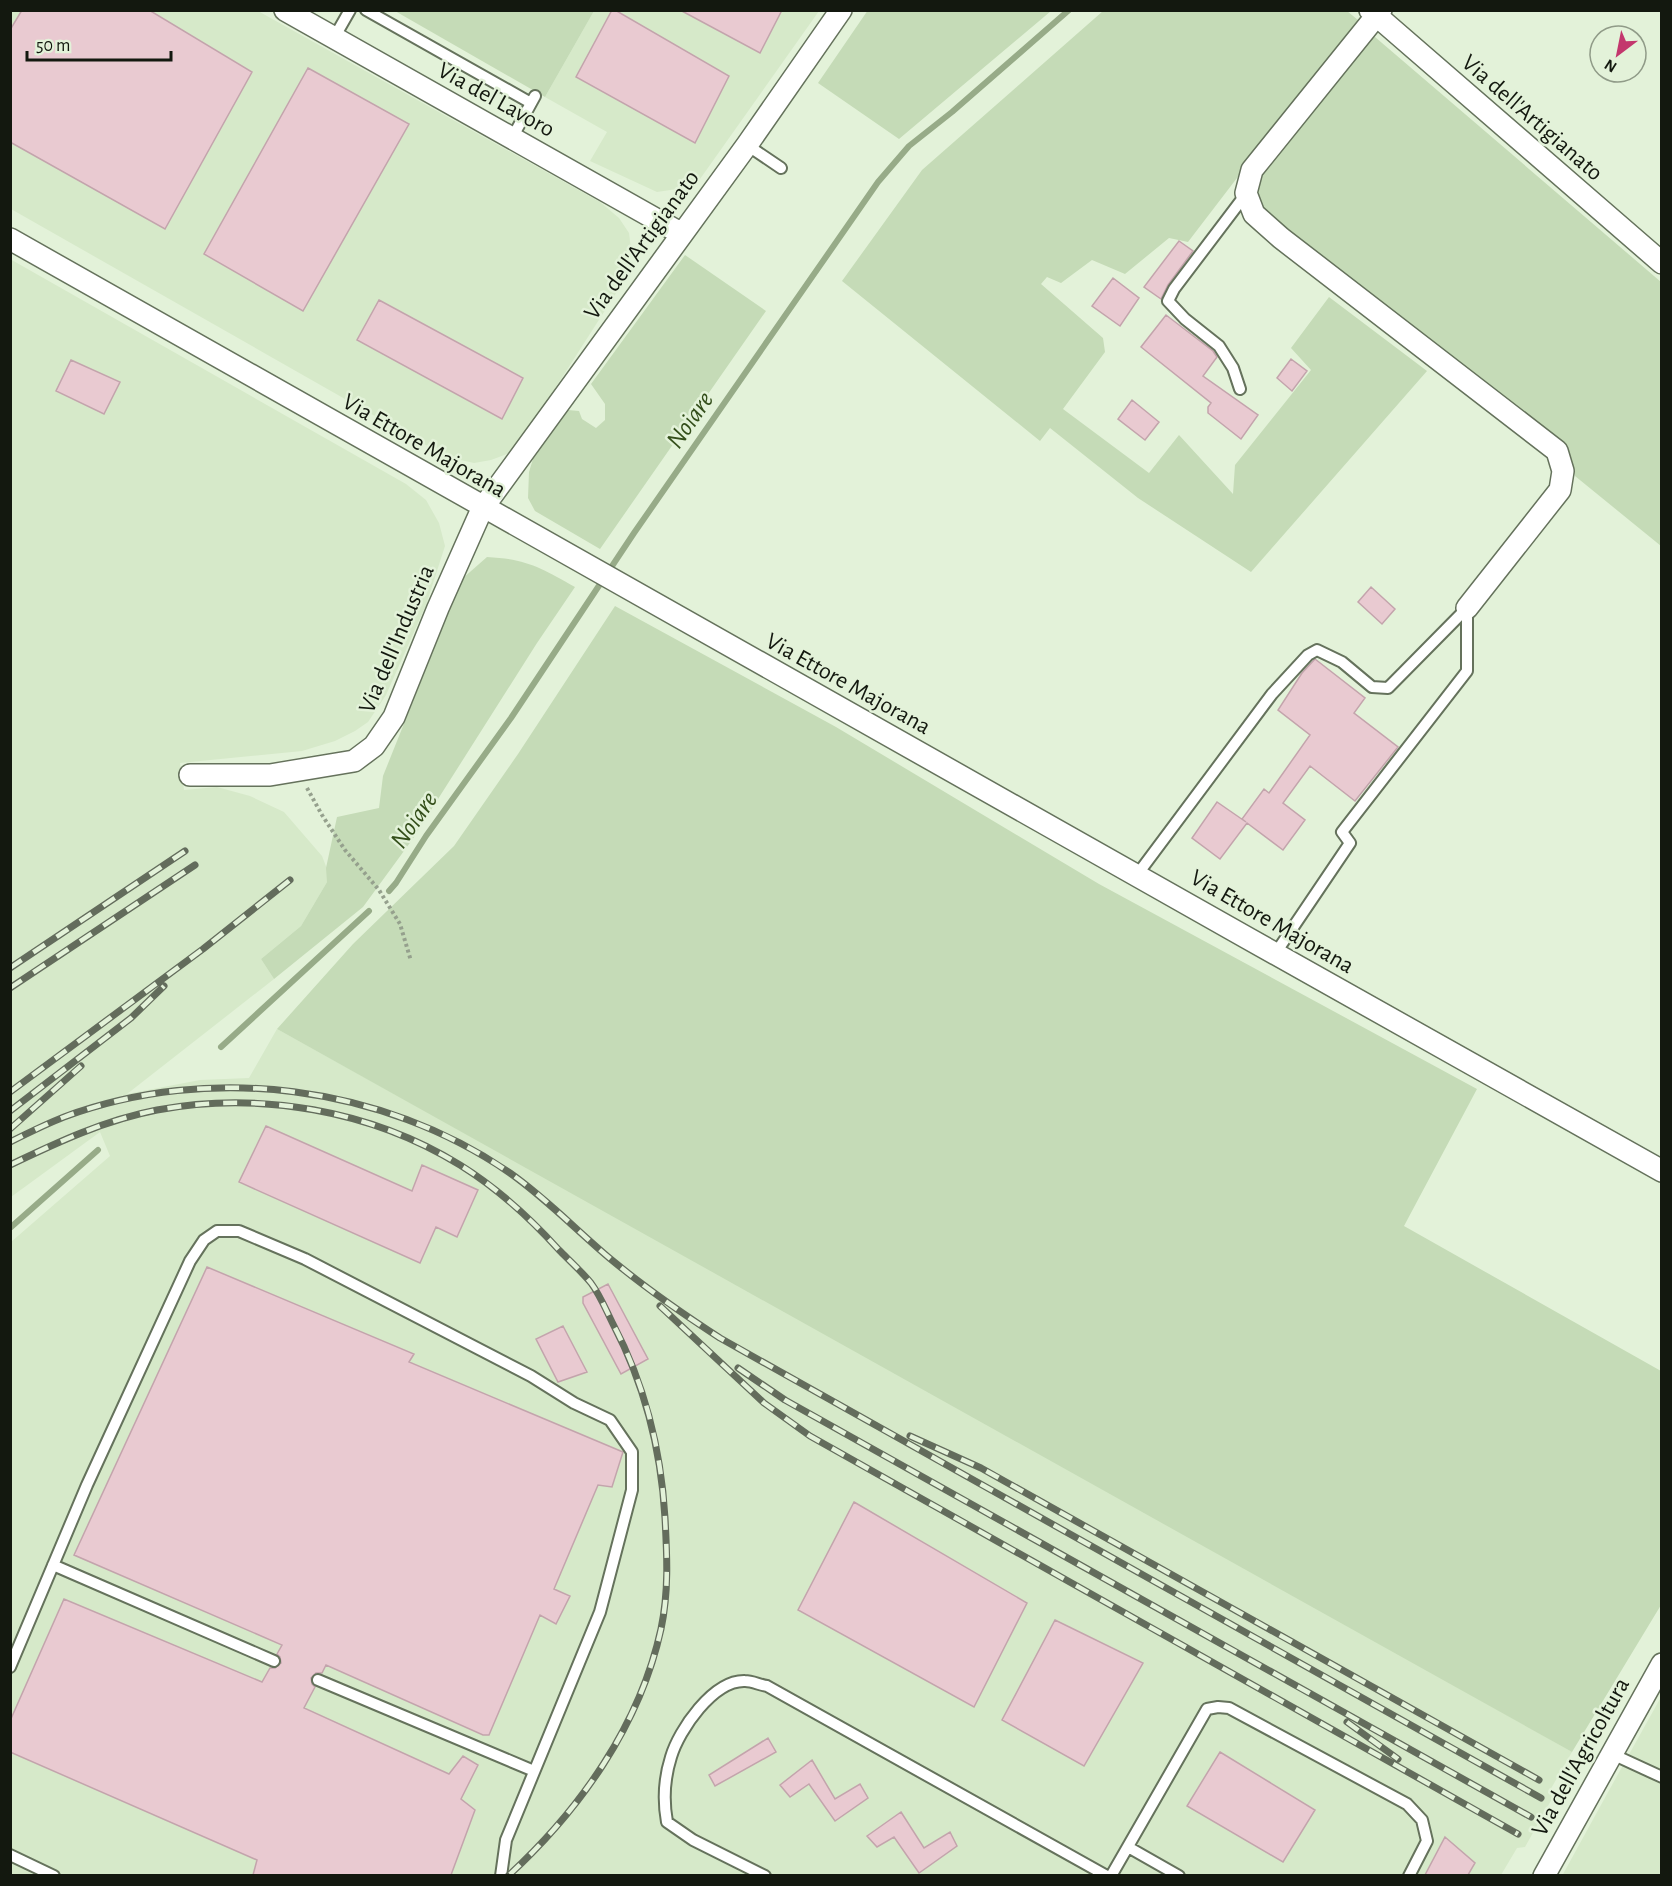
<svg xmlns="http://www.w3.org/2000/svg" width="1672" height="1886" viewBox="0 0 1672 1886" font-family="'Alegreya Sans',sans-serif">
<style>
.built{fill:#d6e9c9}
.green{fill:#c5dbb7}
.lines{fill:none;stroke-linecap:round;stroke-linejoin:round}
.stream{stroke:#97ab88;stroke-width:6}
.building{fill:#e9cad1;stroke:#c3a4ac;stroke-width:1.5}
.service-casing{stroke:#65725c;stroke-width:14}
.minor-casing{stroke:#65725c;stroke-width:24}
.path{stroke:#95a08d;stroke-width:4;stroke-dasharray:3 3;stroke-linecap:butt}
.service{stroke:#fff;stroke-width:10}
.minor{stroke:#fff;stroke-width:21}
.rail-casing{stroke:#636c5c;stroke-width:7}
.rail{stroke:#e3f2d9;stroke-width:4.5;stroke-dasharray:14;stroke-linecap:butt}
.labels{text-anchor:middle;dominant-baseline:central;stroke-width:5;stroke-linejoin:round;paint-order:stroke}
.street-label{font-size:24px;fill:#13180f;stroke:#e3f2d9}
.water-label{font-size:26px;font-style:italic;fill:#344f1b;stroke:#e3f2d9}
</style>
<rect width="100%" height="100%" fill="#e3f2d9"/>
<path class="built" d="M11,11H258L600,202L619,218L629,233L631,249L627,276L531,426L507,454L491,460L474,463L447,457L11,209Z
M594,11H819L700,179L690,187L657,192L590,161L607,132L545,97Z
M10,259L406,484L426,500L439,523L445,546L426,605L386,695L368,722L355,731L335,741L302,751L180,763L184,790L217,787L250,796L284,812L322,856L330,877L301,926L261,959L274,979L127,1094L200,1080L249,1078L277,1029L1158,1517L1572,1752L1549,1792L1553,1797L1525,1847L1517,1848L1501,1875H11V1242L110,1156L100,1132L11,1197Z
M1661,1697V1875L1562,1876L1607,1794Z"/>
<path class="green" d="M868,10H1051V11L899,139L818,83Z
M395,11H594L545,97Z
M1103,11H1347L1358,20L1188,242L1169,238L1125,274L1092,260L1061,283L1047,277L1041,284L1103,338L1105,352L1063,409L1149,473L1179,435L1233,494L1235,465L1311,370L1291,348L1329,297L1427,371L1251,572L1138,498L1050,428L1040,441L842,281L922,170Z
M1368,31L1661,282V546L1575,476L1567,453L1261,213L1255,202L1259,178Z
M685,255L766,311L600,549L535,511L528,498L529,472L533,459L568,410L579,411L582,419L596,428L605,420V404L591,384Z
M487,557C527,559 541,568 575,587L537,643L412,840L363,907L274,979L261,959L301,926L327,882L326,868L337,817L379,808L383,776L462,579Z
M615,606L836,727L1099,884L1477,1089L1404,1226L1661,1371V1605L1572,1752L277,1029L353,944L454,846L518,754Z"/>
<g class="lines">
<path class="stream" d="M389,891L396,883L426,836L511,718L634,533L878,182L909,146L952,112L1069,10
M221,1047L369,911
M10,1228L98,1150"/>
</g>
<path class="building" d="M22,10H149L252,72L165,229L10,142V30Z
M612,10H615L729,76L695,143L576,77Z
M680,10H782L760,53Z
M308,68L409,124L303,311L204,254Z
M1179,241L1193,251L1168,285L1161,299L1144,287Z
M1113,278L1139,298L1120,326L1092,306Z
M379,300L523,378L502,419L357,340Z
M1166,315L1213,351L1217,357L1203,376L1258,415L1241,439L1208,413V407L1211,403L1141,347Z
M1291,359L1307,371L1292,391L1277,378Z
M71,360L120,382L104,414L56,391Z
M1132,400L1159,422L1145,440L1118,419Z
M1371,587L1395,609L1382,624L1358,602Z
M1315,659L1365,698L1354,713L1398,747L1355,801L1310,766L1283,803L1305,820L1283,850L1247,823L1220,859L1192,838L1217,802L1246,822L1242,819L1264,789L1269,793L1310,735L1278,710L1302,673Z
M266,1126L412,1191L422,1165L478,1190L457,1237L436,1227L420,1263L239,1182Z
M207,1267L414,1354L409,1362L623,1452L612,1487L598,1485L554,1589L570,1596L556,1624L540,1615L489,1735H483L326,1665L322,1673H316L311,1678L312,1684L315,1687L304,1708L449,1774L463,1756L478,1765L461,1799L475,1810L451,1875H253L257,1860L10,1752V1721L64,1599L262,1682L270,1668H275L281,1663L280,1657L277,1654L282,1645L74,1555Z
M608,1284L648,1359L621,1374L583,1303V1297Z
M563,1326L587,1372L558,1382L536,1339Z
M854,1502L1027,1603L974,1707L798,1610Z
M1055,1620L1143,1663L1084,1766L1002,1720Z
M768,1738L776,1752L715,1786L709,1775Z
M1220,1752L1315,1810L1283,1862L1187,1806Z
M812,1760L835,1799L860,1784L868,1798L835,1821L809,1784L790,1797L780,1785Z
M901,1812L924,1848L950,1832L957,1846L919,1873L894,1837L877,1847L867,1836Z
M1445,1837L1475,1863L1468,1875H1425Z"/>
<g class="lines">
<g class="service-casing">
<path id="service" d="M366,10L531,103
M334,38L350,10
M512,138L535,96
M747,145L781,168
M1240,389L1233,368L1219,346L1185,319L1168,301L1174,289L1246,194
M1137,875L1272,694L1308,655L1317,650L1342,662L1372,687L1388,688L1467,608
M1275,954L1350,843L1342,832L1467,671V608
M53,1565L274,1661
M10,1667L87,1485L190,1261L204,1240L217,1231H239L305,1259L531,1376L574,1403L610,1420L632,1452V1490L600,1612L506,1840L501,1876
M318,1680L534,1771
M1612,1754L1662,1777
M1128,1847L1179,1876
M10,1855L54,1876
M765,1876L693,1840L667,1822C663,1800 664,1779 671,1757C679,1730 713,1680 745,1681C752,1681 760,1685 767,1686L1107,1876
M1111,1876L1207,1709L1218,1707L1229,1708L1407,1804L1422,1820L1427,1841L1409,1876"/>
</g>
<g class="minor-casing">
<path id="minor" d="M285,10L682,234
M1370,10L1662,263
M1381,10L1252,170L1246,193L1254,214L1281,238L1557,451L1563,471L1560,490L1467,608
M10,239C559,553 1111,861 1662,1171
M190,775H270L354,761L374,746L394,717L438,608L482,509L747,145L841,10
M1544,1876L1662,1664"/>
</g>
<path class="path" d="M307,788L322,815L345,850L379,890L400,924L411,961"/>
<use href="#service" class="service"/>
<use href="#minor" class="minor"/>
<g class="rail-casing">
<path id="rail" d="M10,968L185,851
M10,988L195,865
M10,1092L203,949L290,880
M10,1111L131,1018L164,986
M10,1129L81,1066
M10,1142C28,1133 46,1124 64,1117C210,1063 382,1085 510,1173C547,1199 578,1232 613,1261C647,1289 683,1314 720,1338L1541,1798
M10,1165C58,1142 105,1120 157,1110C259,1091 371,1110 460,1165C497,1188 530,1218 559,1250C570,1261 581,1271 591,1283C600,1295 606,1310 613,1324C645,1385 661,1448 665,1518C667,1555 669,1591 661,1629C640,1725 580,1810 508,1876
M660,1306L764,1403L810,1436L1518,1834
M738,1368L785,1400L1531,1817
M910,1436L981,1468L1539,1780
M1347,1722L1398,1759"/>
</g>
<use href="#rail" class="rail"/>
</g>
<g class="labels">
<g class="street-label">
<text transform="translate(496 100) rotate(29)">Via del Lavoro</text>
<text transform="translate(1532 118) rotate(41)">Via dell'Artigianato</text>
<text transform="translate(642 245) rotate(-54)">Via dell'Artigianato</text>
<text transform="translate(424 446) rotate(30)">Via Ettore Majorana</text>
<text transform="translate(397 639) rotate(-67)">Via dell'Industria</text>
<text transform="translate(848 684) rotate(29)">Via Ettore Majorana</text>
<text transform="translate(1272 922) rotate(30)">Via Ettore Majorana</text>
<text transform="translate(1581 1757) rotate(-61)">Via dell'Agricoltura</text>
</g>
<g class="water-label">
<text transform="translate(690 420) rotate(-55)">Noiare</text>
<text transform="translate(414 820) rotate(-55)">Noiare</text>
</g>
</g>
<rect width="1672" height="1886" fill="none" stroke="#13180f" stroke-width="24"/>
<g transform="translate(1618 54) rotate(212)"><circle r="28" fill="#e3f2d9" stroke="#909b88" stroke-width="1.5"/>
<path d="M0-4.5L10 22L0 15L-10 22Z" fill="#c3376d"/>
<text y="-9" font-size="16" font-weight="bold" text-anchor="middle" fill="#13180f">N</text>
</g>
<path d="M27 51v9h144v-9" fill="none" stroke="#13180f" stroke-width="3"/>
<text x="36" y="51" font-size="18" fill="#13180f" stroke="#e3f2d9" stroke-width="4.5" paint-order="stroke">50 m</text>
</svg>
